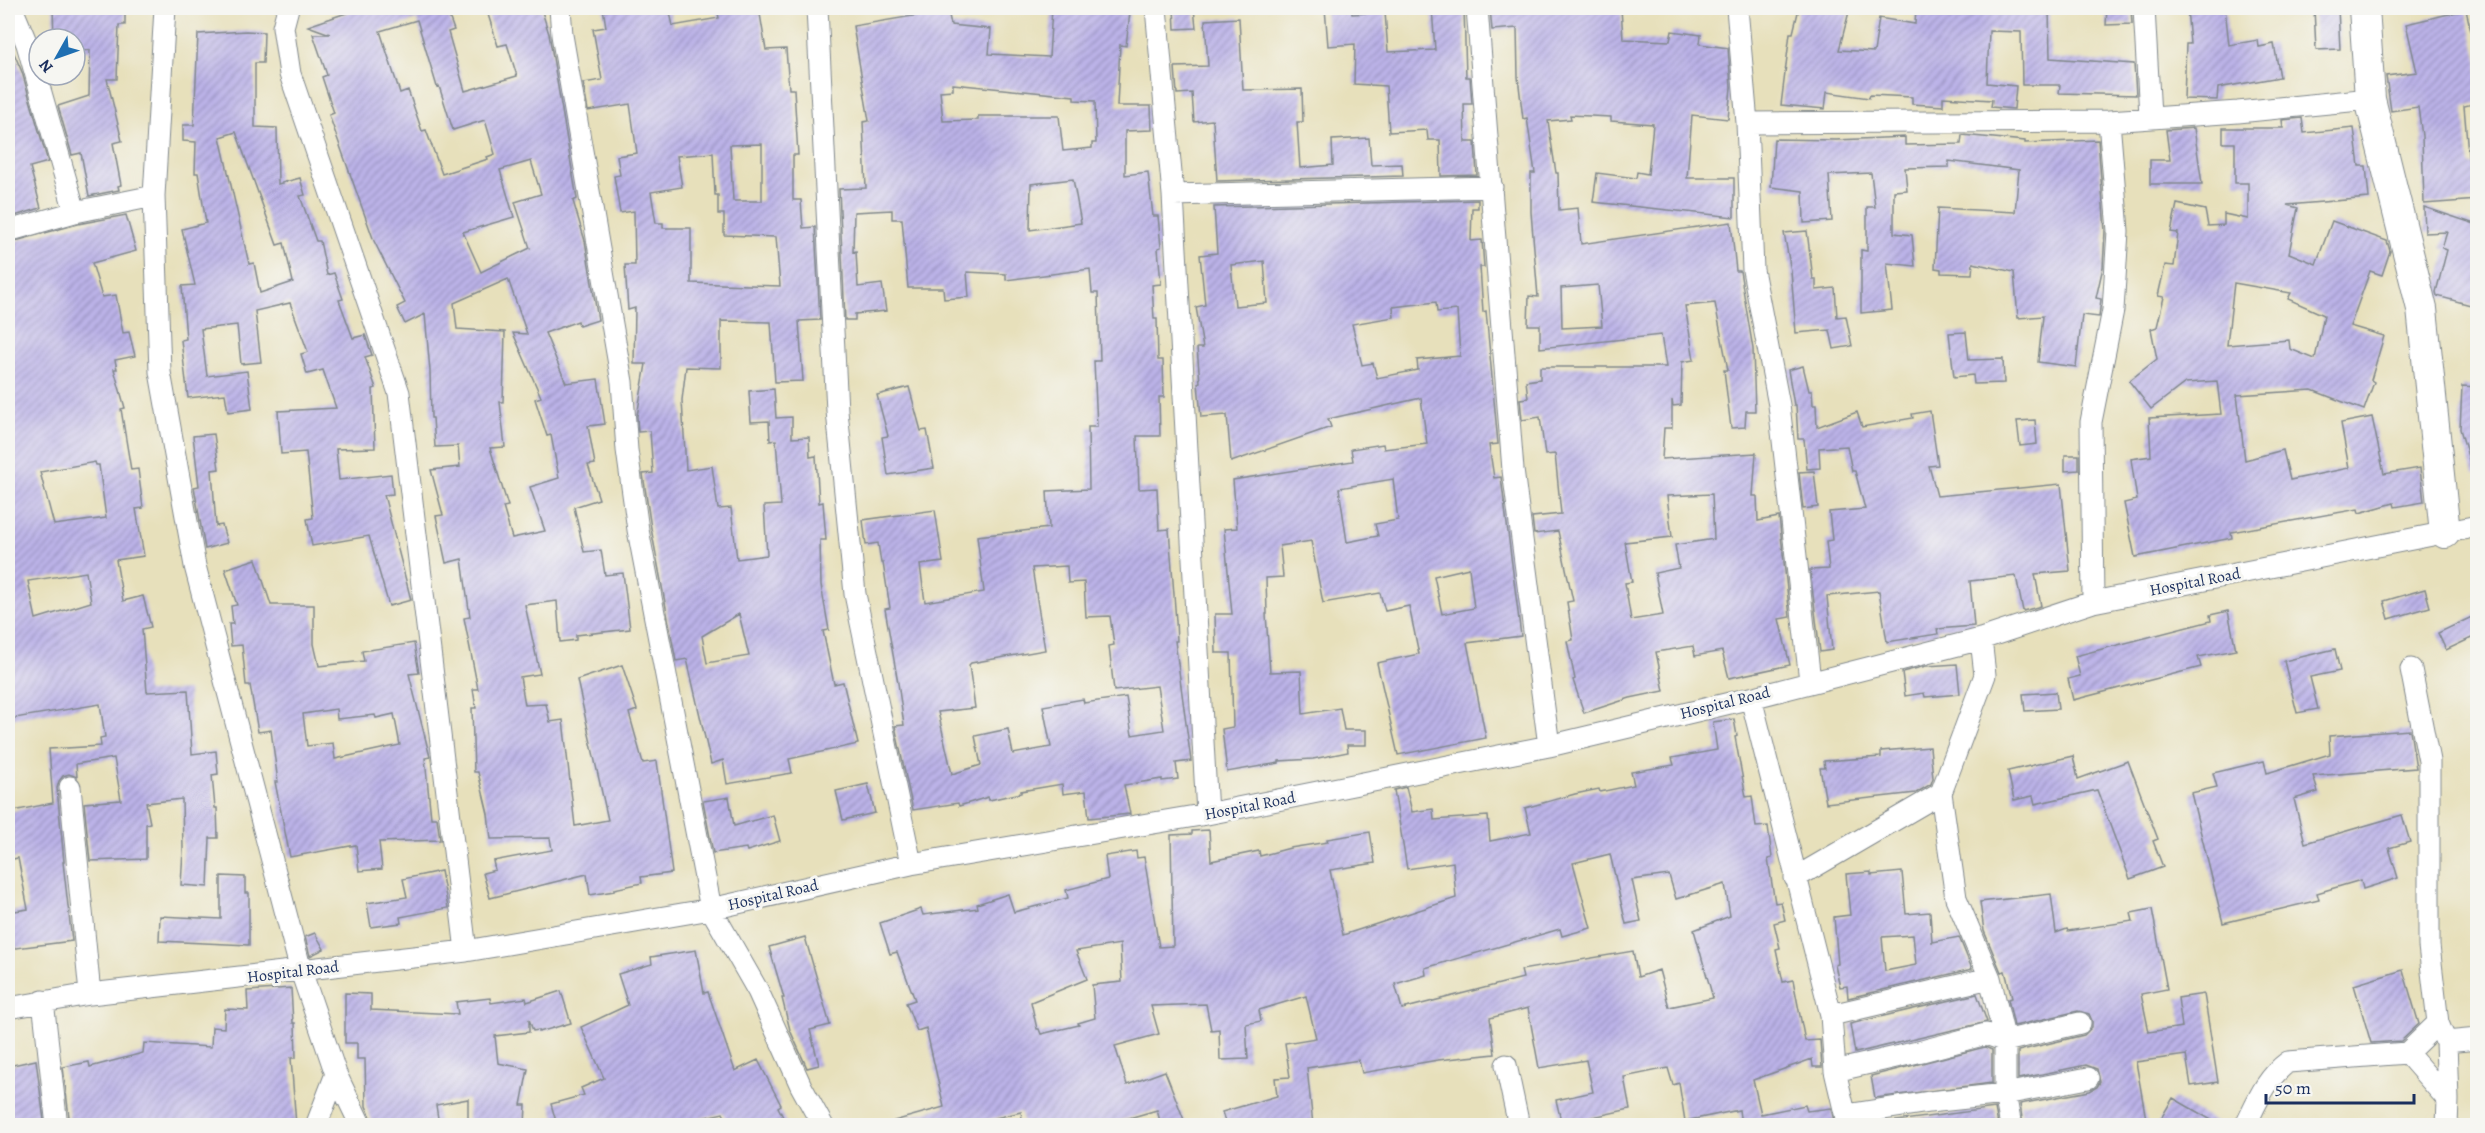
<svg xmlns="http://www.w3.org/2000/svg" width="2485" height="1133" viewBox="0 0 2485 1133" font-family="Alegreya,serif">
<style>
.building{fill:url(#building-hatch);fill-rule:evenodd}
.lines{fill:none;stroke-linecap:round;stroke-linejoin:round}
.street-casing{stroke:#81888c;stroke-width:23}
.secondary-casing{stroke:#81888c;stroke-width:32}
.street{stroke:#fff;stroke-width:21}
.secondary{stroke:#fff;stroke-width:30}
.labels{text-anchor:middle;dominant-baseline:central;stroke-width:6;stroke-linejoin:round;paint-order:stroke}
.street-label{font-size:16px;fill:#1b2f5e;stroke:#f6f6f2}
</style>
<defs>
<pattern id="building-hatch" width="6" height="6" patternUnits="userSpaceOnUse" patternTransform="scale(1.5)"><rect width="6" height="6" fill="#bcb3e8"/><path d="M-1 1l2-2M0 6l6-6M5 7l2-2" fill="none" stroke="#9892bf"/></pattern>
</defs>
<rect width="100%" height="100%" fill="#f6f6f2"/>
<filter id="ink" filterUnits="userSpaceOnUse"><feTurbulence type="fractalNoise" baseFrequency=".0167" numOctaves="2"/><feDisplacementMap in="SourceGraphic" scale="12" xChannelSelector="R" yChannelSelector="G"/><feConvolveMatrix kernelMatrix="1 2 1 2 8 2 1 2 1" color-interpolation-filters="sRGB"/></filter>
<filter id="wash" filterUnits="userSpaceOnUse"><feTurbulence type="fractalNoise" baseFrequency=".008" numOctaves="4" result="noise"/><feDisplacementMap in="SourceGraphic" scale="24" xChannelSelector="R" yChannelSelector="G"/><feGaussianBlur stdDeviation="1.35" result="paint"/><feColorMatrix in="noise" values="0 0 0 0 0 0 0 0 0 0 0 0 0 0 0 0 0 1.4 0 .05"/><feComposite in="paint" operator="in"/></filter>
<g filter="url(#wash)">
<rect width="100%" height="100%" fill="#e7e0bb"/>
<g id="blocks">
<path class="building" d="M53,8H125V25H119L117,79H107L122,141L113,143L121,185L118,186L119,190L89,196L81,153L72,155L58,106L89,96L90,50L75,52V39H54Z
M350,8H446L454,30L448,32L465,91L517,76L507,44L498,46L486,8H541L549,34L577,199L573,201L585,241L598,320L579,326L578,321L545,333L566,383L598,379L605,424L588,426L595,464L588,465L599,499L574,507L584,552L601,550L605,575L623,573L630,629L576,635V640L560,642L557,601L525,605L540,674L520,677L525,705L546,704L550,722L563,720L575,826L608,820L577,680L622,665L637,710L629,713L643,763L657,761L672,873L641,877L642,883L614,889V891L590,895L587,874L490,898L483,873L495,870L493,861L552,850L550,838L491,839L488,814L478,772H474L472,708H476L473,689H478L464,618L470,617L462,559L446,563L436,516L443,515L431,470L460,467L458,446L435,447L433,418H431L430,371L425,314L405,324L397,307L405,303L374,241L329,115L334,113L322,77L327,75L313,34H330L308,26L352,11ZM417,20L437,87L439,86L453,130L485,120L495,154L487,157L488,159L442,174L426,130L422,131L408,90L400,93L380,31ZM531,161L541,194L515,202L530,248L481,272L463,232L514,217L500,170ZM508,279L527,334L513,333L541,397L535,399L547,436L551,435L559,478L530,487L545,531L512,538L503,507L508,506L490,448L505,447L500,402H503L505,332L457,329L454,303Z
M603,8H669L673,26L719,18L717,8H759L766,50L786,49L789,89H794L798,155H793V200H801L803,228L815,227L820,320L799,321L803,381L775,382L771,322L721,321V368L686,367L682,400L686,470L712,466L718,509L731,508L737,559L767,555L764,506L781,505L776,440L770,441L769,421L751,422L749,391L774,389L776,418L792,417V438L809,437L810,457L816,456L819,503L823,502L826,540H820L821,585L829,630L823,631L834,684L843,682L858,744L789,759L792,773L727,784L723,760L711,764L687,659L676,661L651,528L643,474L653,473L650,431L638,432L637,416L646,364H634L635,308L628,310L625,265H635L634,211L620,213L614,176L620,175L617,156L637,153L630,104L588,111L583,83L602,80L593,29L606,27ZM762,144V201H733L730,145ZM713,153L715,195H718V214H724V235L776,237L780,286L691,283V228H663V223H656L651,192L682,187L677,156ZM739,614L749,656L707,663L702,636Z
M1052,8H1102L1130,12L1126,46L1120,45L1117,106H1151L1152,130L1125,131V175L1148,172L1153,216H1158L1161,247L1158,248L1161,284L1152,285L1154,319H1157L1158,360H1163L1164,397H1159L1160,436H1137L1139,489L1157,488L1159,530L1169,529L1176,621L1177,641H1175L1191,761L1176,763L1178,779L1162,781V779L1124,785L1130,814L1089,818L1086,791L1063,794L1062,784L1021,791V793L989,800L988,797L959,806L958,803L913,810L895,726L904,725L898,683L885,609L890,608L883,563H881L878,543L866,545L863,520L935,510L943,562L920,565L925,602L984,592L977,536L1049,528L1047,491L1089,489L1088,427H1097L1094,361H1100L1098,293H1092L1090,269L1006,280V274L967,272L969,297L944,299L943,288H908L902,219H892V210L854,212L853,252L856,251L858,287L882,284L886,311L855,314V320H845L839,189L866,188L863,122L869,121L853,26L948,10L951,25L991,29L989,54L1049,57ZM953,84L1074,96V100L1095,101L1096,143H1092V148L1063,151L1059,116H978V120L943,121L940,91L953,90ZM1073,179L1081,223L1030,230L1031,184ZM1067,566L1068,583L1084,582L1086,617L1110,616L1114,645L1109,646L1114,691L1157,686L1164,730L1132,735L1126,697L1084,703L1083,699L1043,706L1051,747L1013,754L1008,729L975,736L981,765L952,774L938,712L975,708L969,665L971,663L1045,650L1032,568Z
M1174,8H1194L1196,28L1175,29Z
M1325,8H1351L1352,14L1385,12L1388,52L1435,50L1432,8H1464L1466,77H1470L1472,104H1464L1465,142H1475L1477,175L1441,176L1440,140H1428L1427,130L1389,132L1386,86L1354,84L1355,44L1328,46Z
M1490,8H1621L1623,39L1670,41L1672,31L1701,35L1700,44L1728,48L1731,87L1728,119L1692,115L1687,178H1734V217L1593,202L1597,173L1636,178L1637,172L1648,174L1653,124L1611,121V117L1570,115L1571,119L1548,121L1556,173H1558L1559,210L1578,208L1581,244L1731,222L1736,271H1740L1753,349L1755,411H1746L1745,427L1731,428L1724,370H1728L1715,303L1685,306L1694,360L1682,362L1681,405L1673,406L1672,400V428H1664L1662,459L1756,453L1753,496H1757L1758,521L1779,517L1790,617L1779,619L1790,665L1729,678L1722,651L1695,656L1693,646L1656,652L1664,691L1630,698L1584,713L1573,680L1575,679L1567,641L1573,640L1567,602L1573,601L1558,531L1534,534L1532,517L1561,514L1555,454L1545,455L1540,417L1522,420L1520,399L1528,398L1526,381L1540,379V367H1666L1661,335L1540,348V325H1528L1529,296L1538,297L1531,212V173H1535L1527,118L1523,119L1518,77L1517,28L1492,30ZM1598,285L1602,326L1562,328L1561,288ZM1712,494L1714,539L1675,545L1679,568L1655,573L1663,615L1631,620L1625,583L1632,582L1625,542L1672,537L1667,496Z
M1799,8H1850L1839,50L1874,52L1879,18L1915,24L1916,8H2049L2050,58L2134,64L2136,95L2059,93L2060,85H2022L2021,32L1989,31L1987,83L2016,86L2014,109L1991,107L1992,100L1943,97V106L1912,104V97L1870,95L1869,98L1827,92L1825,109L1781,105L1790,33H1793Z
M2107,8H2131L2132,24L2106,25Z
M2187,8H2225L2229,45L2258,40L2259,47L2274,44L2280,77L2218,88L2217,100L2184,99L2186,44H2190Z
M2314,8H2338L2340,49L2316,50Z
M2466,10L2478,62V103L2464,106L2469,165H2478V200L2424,204L2422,136L2418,107L2391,111L2386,76L2417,72L2406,24Z
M1239,18L1243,90L1302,89L1303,122H1297L1300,168L1333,165L1332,140L1369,138L1371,165L1402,164L1403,176L1217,181L1213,122L1212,120L1194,122L1192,93L1177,94L1175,67L1208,66L1205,20Z
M246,31L264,32L263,63H255V127L277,128L278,184L300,178L305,195L300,196L316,241H320L327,275L334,273L343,299L339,300L353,338L365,335L372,355L365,357L376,388L373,389L375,448L336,449L339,480L391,474L393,494L384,495L411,600L389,606L369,536L312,546L307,519L313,518L306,452L281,454L278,411L336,408L323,370L307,374L301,354L308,352L290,303L255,311L261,362L241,364L237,325L201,329L207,376L247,371L252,409L228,412L225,394L188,398L181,340L186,339L182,286L195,285L182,229L206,223L198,173H195L196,142L183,141V125H194L198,34ZM236,132L277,245L284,243L293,282L260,293L254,263L249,264L220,137Z
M8,39L22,72L48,162L30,167L41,208L8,218Z
M2302,118L2304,133L2354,128L2359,166H2366L2369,198L2287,205L2298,208L2289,253L2316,264L2332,221L2387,241L2390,251L2382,275L2370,271L2350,326L2384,336L2371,380L2374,382L2364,410L2312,390L2237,395L2245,460L2283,450L2290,480L2349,468L2341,423L2372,417L2384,474L2420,468L2424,502L2395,507L2394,503L2359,513L2358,509L2231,532L2232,538L2135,557L2124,503L2137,500L2131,459L2151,456L2149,418L2221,414L2217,381L2185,383L2151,409L2129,381L2157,359L2151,329L2157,327L2164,297L2158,296L2165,265L2174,266L2178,233L2171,232L2177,204L2205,210L2208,226L2224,225V214L2248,219V183H2235V143H2223V128H2283L2282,120ZM2234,283L2291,293L2288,299L2324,315L2315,359L2290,349L2289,340L2227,345Z
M2194,128L2202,184H2150V160H2170L2166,130Z
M1962,135L2025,141V143L2098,140L2105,231L2103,267L2096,298L2101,299L2099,317L2082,315L2076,367L2038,362L2043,316L2018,318L2014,272L1973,263L1972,274L1941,273V269L1935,268L1938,208L2015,212L2019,170L1949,161V167L1905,168L1907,190L1894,191V233L1912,235L1915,266L1887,263L1892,310L1861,313V250L1867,251V207H1875L1871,173L1829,175L1832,221L1804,223L1803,191L1771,187L1774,139L1836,140L1905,137V145L1961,144Z
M1478,200V208H1472L1471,241L1482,240L1484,267H1480L1483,312L1486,311L1498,444L1489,445L1494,478L1501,477L1521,636L1467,643L1486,738L1398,755L1377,663L1419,654L1409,606L1385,611L1380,593L1323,603L1311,541L1280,546L1283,577L1266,578L1267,614H1266L1270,672L1301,671L1303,714L1340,708L1344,730H1366V745H1347L1348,752L1313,759L1279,761V763L1227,772L1222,729L1233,727L1231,653H1216L1215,614H1232L1224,529L1237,528L1233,480L1353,461L1351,449L1383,444L1384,449L1427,444L1421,398L1328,419L1331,427L1231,462L1227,415L1201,417L1198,383L1200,382L1197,348H1203L1196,307L1205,305L1200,255L1217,253L1214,207ZM1264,261L1267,303L1235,306L1231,265ZM1436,302L1437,312L1457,310L1460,356L1417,360L1418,370L1377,378L1373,363L1362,365L1352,324L1394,317L1393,307ZM1393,479L1398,520L1375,524L1378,536L1347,542L1339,488ZM1469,568L1474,608L1442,614L1434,576Z
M2424,207L2478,225V307L2437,296L2436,292L2447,250L2442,248L2447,232L2425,233Z
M126,215L136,251L92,263L102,297L116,295L123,333L129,332L135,356L115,360L117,369H114L125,408L121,409L131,470L138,469L143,508L136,509L144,556L116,560L123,601L143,596L151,627L142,629L147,692L188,690L192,754L216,751L218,774L212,775L215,808H217L218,838H210L208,887L181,885L183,850L182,799L146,803L150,823L146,824V859L90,861L84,803L121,800L114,758L76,764L77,777L69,774L63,776L59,781L57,788L64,862H63L72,941L8,949V912L28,909L18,858L8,860V812L53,803L49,749L101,746L100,738L105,737L100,704L9,719L8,709V243L78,224ZM95,462L96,465H99L106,518L54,525L40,472ZM86,572L91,602L36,619L28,581Z
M1807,231L1813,279H1816V290L1835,288L1837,317L1846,316L1852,346L1834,349L1830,330L1796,333L1791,271L1784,233Z
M1966,332L1969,360L2003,359L2004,383L1974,384L1973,375L1954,377L1949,333Z
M1803,366L1809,391H1812L1813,405H1816L1817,427L1857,412L1862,427L1913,418L1912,414L1930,411L1938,465L1929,466L1937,496L2061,484L2070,571L2035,574L2041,606L2023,611L2016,576L1970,581L1974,626L1937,629L1938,634L1887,642L1879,591L1827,596L1832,650L1820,652L1810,570L1829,569L1826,541L1832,540L1829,512L1865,509L1855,471H1852L1847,446L1819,448L1820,468L1807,469L1804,439H1798L1796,405H1794L1788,370Z
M2462,386L2478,387V473L2473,474L2460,429Z
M909,387L921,431L927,430L934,468L888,475L882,437L888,436L877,395Z
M2035,420L2037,444L2020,446L2017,421Z
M214,434L219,469L212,470L216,526L222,525L227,543L205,549L194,487L199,486L193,436Z
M2065,455H2079V470L2065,471Z
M1814,471L1818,507L1803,509L1799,472Z
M256,559L271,605H314V644L319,666L364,661L362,651L414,643L419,673L409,674L430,757L425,758L431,818H437L440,840L379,842L382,869L359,871L356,845L290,857L275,782H278L271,730L258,732L250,685H246L242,645L231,646L229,624H233L231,606L237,605L225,569ZM336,709L337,719L375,715L376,718L394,714L400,745L335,759L333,743L307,746L303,714Z
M2425,589L2430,607L2389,619L2384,601Z
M2228,611L2236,650L2198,657L2201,667L2073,700L2068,679L2080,676L2075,656L2211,621L2210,615Z
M2478,614V635L2446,650L2438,633Z
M2335,649L2340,671L2310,677L2318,709L2297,713L2284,661Z
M1957,664L1960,694L1925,697L1924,693L1905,696L1902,672L1926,666Z
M2056,692L2058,709L2025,711L2023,694Z
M1734,719L1737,736L1735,737L1746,797L1752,796L1756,827L1768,826L1772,858L1768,859L1775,903L1781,902L1785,920L1774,923L1780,948L1776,949L1783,982L1793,980L1805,1041L1820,1040L1822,1067H1813L1812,1059L1753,1080L1761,1114L1805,1105L1807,1111L1831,1108L1835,1125H1741L1739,1110L1685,1121L1679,1083L1673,1085L1668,1068L1624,1077L1630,1109L1588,1118L1589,1125H1562L1556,1100L1593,1092L1586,1060L1539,1068L1528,1008L1490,1018L1495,1054L1438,1060L1362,1073L1359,1060L1307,1068L1313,1125H1226L1222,1112L1277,1096L1275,1078L1290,1077L1285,1043L1316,1038L1306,996L1259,1010L1261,1021L1246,1024L1248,1059L1220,1060L1219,1029L1211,1030L1206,1004L1151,1006L1159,1034L1115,1046L1127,1085L1165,1071L1186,1125H1161L1157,1110L1105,1125H1023L1021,1112L979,1122L980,1125H895L894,1121L944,1107L926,1028L917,1031L906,1003L915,1000L897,952L890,954L880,923L921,909L923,915L978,908L977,904L1008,894L1014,912L1068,898L1066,890L1108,879L1105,856L1136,851L1137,858L1144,857L1159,947L1173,946L1171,835L1192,834V831L1209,830L1211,861L1259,851L1260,856L1290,848L1328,842L1327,839L1370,832L1375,863L1330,870L1343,935L1456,898L1453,862L1407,869L1394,790L1406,787L1412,812L1433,809L1434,820L1488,816L1490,841L1531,833L1525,808L1575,794L1599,789L1600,792L1634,785L1631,772L1674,765L1672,758L1717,750L1713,722ZM1610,854L1626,924L1641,921L1632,880L1669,875L1676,899L1725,884L1730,916L1694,930L1713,998L1669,1007L1659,970L1638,977L1633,951L1521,970L1523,978L1402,1009L1395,984L1426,975L1425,968L1560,929L1562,936L1591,928L1573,863ZM1120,944L1122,982L1092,985L1095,1018L1078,1023L1079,1025L1041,1034L1039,1029H1037L1031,1002L1087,979L1076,951Z
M2410,730L2416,768L2313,776L2318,792L2294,799L2305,843L2402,815L2410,842L2389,848L2398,878L2363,889L2361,880L2317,893L2319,900L2223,923L2191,793L2217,787L2213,773L2264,761L2267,773L2330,754L2329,736Z
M1930,747L1933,778L1931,784L1916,793L1826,803L1820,768H1825L1824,761L1881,757V751Z
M2073,756L2078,779L2128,761L2158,839L2153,841L2163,867L2130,879L2097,790L2035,804L2033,796L2014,800L2008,771Z
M868,784L875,813L843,820L836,791Z
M729,797L734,826L773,815L780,841L747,851L746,848L713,853L703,801Z
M441,871L448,908L400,917L401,923L371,927L367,903L407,897L403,879Z
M1871,872V875L1902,872L1906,914L1930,912L1932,942L1959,937L1972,969L1848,998L1847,986L1840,987L1835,965L1838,964L1834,917L1850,915L1846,874ZM1913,935L1916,965L1885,971L1882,937Z
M221,876L245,877V893H249V945L159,941L160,916L221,919Z
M2051,894L2056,933L2067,929L2068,931L2133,921L2131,913L2152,909L2167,989L2141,994L2149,1032L2182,1027L2178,998L2204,994L2218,1082L2191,1086L2186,1055L2136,1062L2147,1125H2122L2121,1121L2096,1125H2023L2020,1104L2090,1091L2097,1087L2100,1082L2097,1069L2086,1065L2018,1079V1051L2084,1035L2092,1027V1021L2089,1014L2078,1011L2014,1026L2008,999L2012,998L2005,971L2001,972L1984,931L1980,902Z
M315,933L324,949L310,956L305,937Z
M805,937L830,1025L810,1030L819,1065L807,1068L790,1030L782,998H784L769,947Z
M696,950L704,993L708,992L735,1071L758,1060L781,1105L778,1107L787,1125H729L723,1113L672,1125L671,1121L655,1125H557L551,1104L584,1095L581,1088L604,1078L581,1027L628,1005L618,974L652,964L651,957Z
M2403,970L2419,1024L2401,1041L2371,1043L2354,985Z
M291,988L293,1023H295L296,1058H291L296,1125H179V1121L70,1125L63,1067L89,1062L90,1067L143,1053L144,1043L211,1047L212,1027L224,1028L225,1009L248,1010L247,991Z
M561,991L571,1023L539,1032V1030L533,1031L529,1019V1032L495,1036L498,1063L528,1069L521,1105H526L525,1125H468V1099L436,1105L439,1125H374L366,1106L365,1059H357V1043H345V993L371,994V1010L458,1014L456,1002L490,998L491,1003L526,998L527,1002Z
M1977,994L1987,1022L1855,1053L1850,1024Z
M1985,1047L1992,1050V1083L1875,1098L1871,1076Z
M36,1060L44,1121L13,1125L8,1102V1066Z
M2173,1098L2220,1125H2157Z
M1995,1108L1998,1125H1881L1880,1123Z"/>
</g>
</g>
<g filter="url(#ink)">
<use href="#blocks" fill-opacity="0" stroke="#81888c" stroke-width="1.5"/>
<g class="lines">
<g class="street-casing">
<path id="street" d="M12,8L27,44L75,212
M165,8L154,196L160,372L195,566L301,971L336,1074L361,1126
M288,8L283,27L290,74L399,393L466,951
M560,8L562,35L622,382L627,450L638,530L711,909L758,991L801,1086L823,1126
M817,8L837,411L855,594L911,864
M1156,8L1173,195L1207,814
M1477,8L1513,470L1549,746
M1737,8L1747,123L1753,270L1779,405L1810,681
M2144,8L2150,116
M1747,123L2109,121L2238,112L2370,99
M1173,195L1492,187
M8,231L75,212L154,196
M2093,602L2091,422L2113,310L2118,231L2109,121
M1981,639L1985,675L1941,793L1956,898L1990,978L2005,1041V1094L2011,1126
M2411,669L2429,761V946L2438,1023L2446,1042L2448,1100L2447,1126
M1751,698L1831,1015L1835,1071L1848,1126
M70,787L90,994
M1795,878L1941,793
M43,1001L57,1126
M8,1008L90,994L466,951L711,909L911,864L1207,814L1549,746L1751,698L1981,639L2093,602L2478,526
M1831,1015L1990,978
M2446,1042L2478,1039
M2407,1053L2448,1100
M1506,1065L1519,1126
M1835,1071L1922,1051L1986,1034L2005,1041L2080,1023
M1846,1115L1929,1102L2005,1094L2088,1078
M316,1126L336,1074
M2245,1126C2257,1102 2266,1078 2288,1062L2407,1053L2438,1023"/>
</g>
<g class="secondary-casing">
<path id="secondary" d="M2364,8L2370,99L2422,309L2445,533"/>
</g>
<use href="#street" class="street"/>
<use href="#secondary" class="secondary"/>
</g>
</g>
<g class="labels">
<g class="street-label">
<text transform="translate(2195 582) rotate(-11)">Hospital Road</text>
<text transform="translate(1725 703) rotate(-14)">Hospital Road</text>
<text transform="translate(1250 806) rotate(-11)">Hospital Road</text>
<text transform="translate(773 895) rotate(-13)">Hospital Road</text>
<text transform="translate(293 972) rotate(-7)">Hospital Road</text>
</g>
</g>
<rect width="2485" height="1133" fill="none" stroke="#f6f6f2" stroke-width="30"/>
<g transform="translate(57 57) rotate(230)"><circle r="28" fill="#f6f6f2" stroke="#9ea6b7" stroke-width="1.5"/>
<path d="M0-4.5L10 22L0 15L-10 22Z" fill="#1f6fb2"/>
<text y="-9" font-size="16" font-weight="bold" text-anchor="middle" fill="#1b2f5e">N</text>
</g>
<path d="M2266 1094v9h148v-9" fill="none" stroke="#1b2f5e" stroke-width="3"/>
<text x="2275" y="1094" font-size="18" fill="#1b2f5e" stroke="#f6f6f2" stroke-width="4.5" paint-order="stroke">50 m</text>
</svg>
